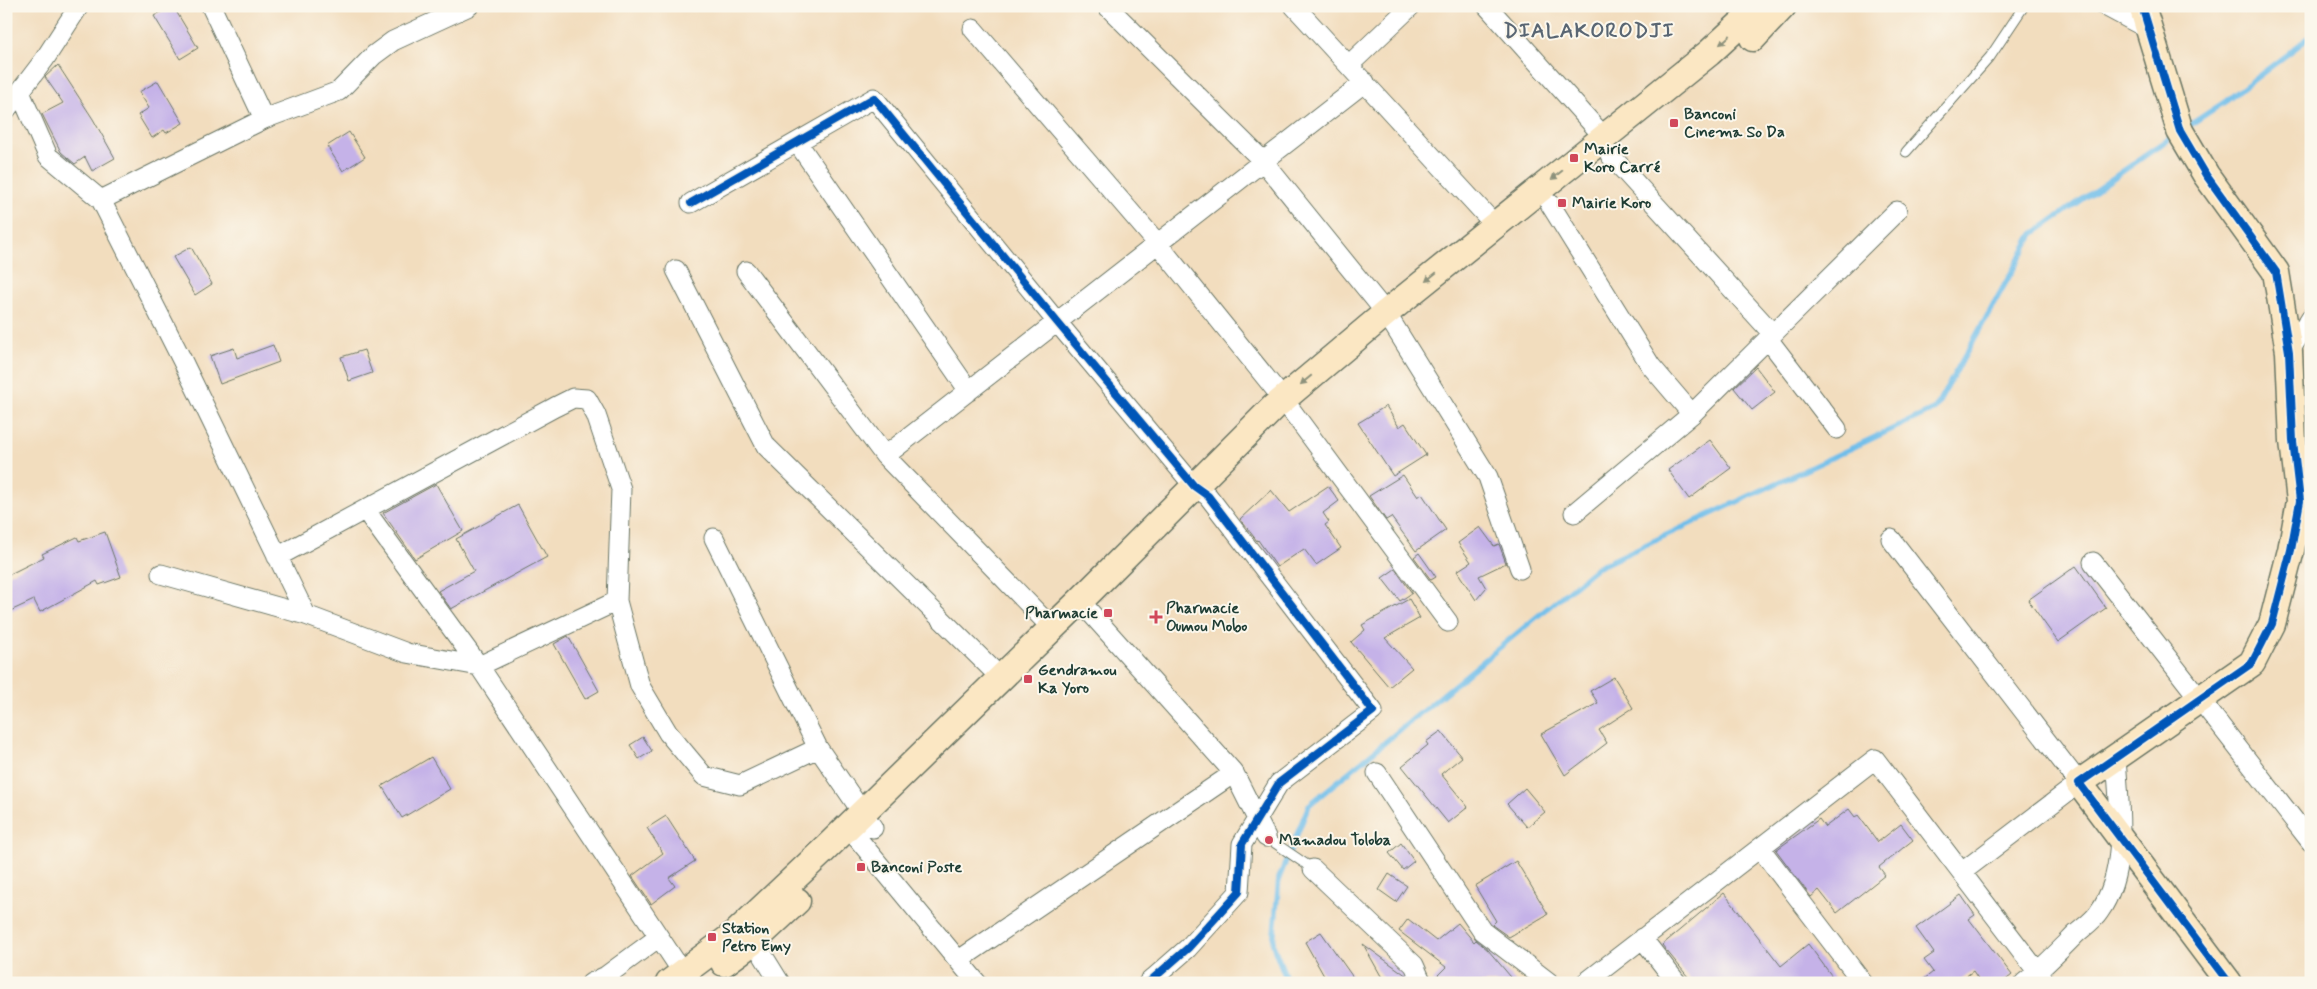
<svg xmlns="http://www.w3.org/2000/svg" width="2317" height="989" viewBox="0 0 2317 989" font-family="Mynerve,sans-serif">
<style>
.lines{fill:none;stroke-linecap:round;stroke-linejoin:round}
.stream{stroke:#70beea;stroke-width:5.5}
.building{fill:#c5b2e8}
.lane-casing{stroke:#697564;stroke-width:11}
.street-casing{stroke:#697564;stroke-width:21}
.secondary-casing{stroke:#697564;stroke-width:29}
.lane{stroke:#fff;stroke-width:9}
.street{stroke:#fff;stroke-width:19}
.secondary{stroke:#fbe7c3;stroke-width:26}
.cycleway-casing{stroke:#fbf7ec;stroke-width:11}
.cycleway{stroke:#0057b8;stroke-width:8}
.oneway{fill:#8d927c}
.poi-dot{fill:#d1495b;stroke:#fbf7ec;stroke-width:2}
.labels{text-anchor:middle;dominant-baseline:central;stroke-width:4;stroke-linejoin:round;paint-order:stroke}
.poi-label{font-size:16px;font-weight:bold;fill:#1f3d34;stroke:#fbf7ec;text-anchor:start}
.district-label{font-size:21px;font-weight:bold;letter-spacing:1px;fill:#596673;stroke:#fbf7ec}
</style>
<rect width="100%" height="100%" fill="#fbf7ec"/>
<filter id="ink" filterUnits="userSpaceOnUse"><feTurbulence type="fractalNoise" baseFrequency=".02" numOctaves="2"/><feDisplacementMap in="SourceGraphic" scale="10" xChannelSelector="R" yChannelSelector="G"/><feConvolveMatrix kernelMatrix="1 2 1 2 8 2 1 2 1" color-interpolation-filters="sRGB"/></filter>
<filter id="wash" filterUnits="userSpaceOnUse"><feTurbulence type="fractalNoise" baseFrequency=".0096" numOctaves="4" result="noise"/><feDisplacementMap in="SourceGraphic" scale="20" xChannelSelector="R" yChannelSelector="G"/><feGaussianBlur stdDeviation="1.12" result="paint"/><feColorMatrix in="noise" values="0 0 0 0 0 0 0 0 0 0 0 0 0 0 0 0 0 1.4 0 .05"/><feComposite in="paint" operator="in"/></filter>
<g filter="url(#wash)">
<rect width="100%" height="100%" fill="#f2ddbe"/>
<g class="lines">
<path class="stream" d="M2185,128L2226,101L2311,36
M1288,983L1273,945L1279,878L1309,805L1596,568L1935,409L2033,234L2176,134"/>
</g>
<g id="blocks">
<path class="building" d="M171,6H173L198,48L180,59L154,16Z
M58,65L93,119L115,158L92,171L85,157L75,164L61,152L42,114L63,103L45,77Z
M158,81L183,123L166,133L164,130L152,138L138,115L149,108L139,92Z
M349,132L365,157L343,171L327,146Z
M191,247L212,284L195,295L173,257Z
M273,345L279,362L220,384L210,356L234,348L237,358Z
M364,350L372,373L349,381L341,357Z
M1756,367L1775,392L1752,410L1734,388Z
M1386,406L1399,427L1405,423L1426,455L1393,476L1358,423Z
M1710,440L1731,468L1689,499L1668,470Z
M1403,475L1418,497L1422,494L1446,530L1416,551L1391,517L1386,520L1369,496Z
M436,484L463,531L415,559L383,513Z
M1328,486L1339,501L1323,513L1329,522L1325,525L1341,548L1316,565L1304,549L1277,567L1258,540L1257,541L1240,519L1271,490L1289,512Z
M518,505L547,557L451,609L438,591L474,571L456,539Z
M1480,527L1494,546L1499,544L1506,563L1479,576L1486,588L1476,600L1457,571L1471,562L1458,543Z
M105,532L121,577L99,585L97,581L40,612L34,600L6,613V576L44,557L42,554L77,537L79,541Z
M1419,553L1436,577L1431,580L1414,557Z
M2076,566L2106,608L2058,642L2028,600Z
M1395,569L1412,593L1400,601L1382,578Z
M1409,599L1420,618L1385,638L1412,668L1389,687L1351,642L1365,630L1362,625Z
M568,636L599,691L585,699L554,644Z
M1614,677L1633,708L1599,730L1607,743L1565,775L1541,734L1598,703L1590,691Z
M1441,731L1462,757L1441,774L1468,807L1448,823L1402,766L1428,745L1426,742Z
M643,737L652,751L639,759L630,745Z
M431,757L450,789L402,818L382,786Z
M1525,788L1545,812L1527,827L1507,804Z
M1849,809L1855,817L1858,815L1878,842L1901,824L1913,840L1879,867L1885,875L1837,913L1819,890L1811,897L1776,850L1819,819L1825,827Z
M666,816L695,861L669,878L675,886L651,904L632,876L663,853L647,828Z
M1401,843L1414,861L1403,870L1389,853Z
M1516,861L1548,914L1509,937L1492,925L1496,921L1475,886Z
M1389,874L1407,886L1396,902L1379,890Z
M1724,893L1781,966L1808,944L1837,983H1693L1662,945Z
M1961,895L1975,915L1969,919L2012,975L2002,983H1981L1973,971L1957,983H1919L1933,972L1924,960L1934,953L1916,928Z
M1408,919L1436,941L1458,923L1474,942L1476,940L1488,950L1516,983H1433V980L1446,967L1399,931Z
M1321,932L1357,983H1328L1305,942Z
M1363,944L1407,976L1410,983H1385Z"/>
</g>
</g>
<g filter="url(#ink)">
<use href="#blocks" fill-opacity="0" stroke="#697564" stroke-width="1"/>
<g class="lines">
<g class="lane-casing">
<path id="lane" d="M1906,152L1990,57L2024,6
M1266,837L1313,869"/>
</g>
<g class="street-casing">
<path id="street" d="M211,6L264,119
M1107,6L1263,161L1386,313L1488,477L1520,569
M1294,6L1495,225
M1487,6L1604,137
M2105,6L2150,30
M973,29L1158,244L1283,399L1448,622
M1349,65L1411,6
M20,92L48,156L101,200L182,360L306,615
M6,110L44,60L79,6
M797,142L969,391
M1610,155L1773,334
M101,200L264,119L339,91L374,55L393,41L469,6
M691,203L874,98L1057,322L1194,486L1208,496L1373,711L1279,783L1242,844L1239,892L1188,948L1148,983
M1550,204L1651,366L1692,414
M676,270L766,446L1001,678
M746,271L885,456L1052,628
M1768,339L1837,429
M2289,352L2311,317
M885,456L1365,82
M366,511L479,666L683,973
M1574,513L1692,414L1897,211
M714,538L818,748L873,828
M1891,539L2079,783L1962,872
M277,557L555,407L573,398L587,399L596,415L621,489L617,601L640,686L668,733L704,776L740,785L818,748
M2093,562L2311,842
M161,574L306,615L407,653L479,666L617,601
M1080,601L1234,773L1266,837
M1377,773L1482,931L1550,983
M848,827L977,983
M1760,848L1863,983
M1313,869L1414,965L1422,983
M1642,938L1677,983
M754,941L780,983
M959,960L1234,773
M591,983L606,976L659,937
M1585,983L1875,759L2046,983
M2024,983C2043,968 2060,950 2077,933C2084,927 2094,920 2099,912C2129,870 2119,806 2116,758"/>
</g>
<g class="secondary-casing">
<path id="secondary" d="M2142,6L2180,131L2206,175L2276,272L2289,352L2293,441L2300,501L2291,550L2272,624L2252,663L2079,783L2229,983
M1753,38L1783,6
M724,963L754,941L797,901
M669,983L736,933L822,852L1080,601L1274,407L1386,313L1709,53L1760,6"/>
</g>
<use href="#lane" class="lane"/>
<use href="#street" class="street"/>
<use href="#secondary" class="secondary"/>
<g class="cycleway-casing">
<path id="cycleway" d="M2142,6L2180,131L2206,175L2276,272L2289,352L2293,441L2300,501L2291,550L2272,624L2252,663L2079,783L2229,983
M691,203L874,98L1057,322L1194,486L1208,496L1373,711L1279,783L1242,844L1239,892L1188,948L1148,983"/>
</g>
<use href="#cycleway" class="cycleway"/>
</g>
<defs><path id="oneway-solid" d="M-6-.8H1V-3.2L6.5 0L1 3.2V.8H-6Z" transform="scale(1.25)"/></defs>
<g class="oneway">
<use href="#oneway-solid" transform="translate(1725 40) rotate(139)"/>
<use href="#oneway-solid" transform="translate(1557 175) rotate(141)"/>
<use href="#oneway-solid" transform="translate(1431 277) rotate(141)"/>
<use href="#oneway-solid" transform="translate(1306 380) rotate(140)"/>
</g>
</g>
<g class="poi-dot">
<rect x="1669" y="118" width="10" height="10" rx="2.5"/>
<rect x="1569" y="153" width="10" height="10" rx="2.5"/>
<rect x="1557" y="198" width="10" height="10" rx="2.5"/>
<rect x="1103" y="608" width="10" height="10" rx="2.5"/>
<path d="M1153.5 609.5h5v5h5v5h-5v5h-5v-5h-5v-5h5z"/>
<rect x="1023" y="674" width="10" height="10" rx="2.5"/>
<circle cx="1269" cy="840" r="5"/>
<rect x="856" y="862" width="10" height="10" rx="2.5"/>
<rect x="707" y="932" width="10" height="10" rx="2.5"/>
</g>
<g class="labels">
<g class="poi-label">
<text x="1684" y="114">Banconi<tspan x="1684" dy="18">Cinema So Da</tspan></text>
<text x="1584" y="149">Mairie<tspan x="1584" dy="18">Koro Carré</tspan></text>
<text x="1572" y="203">Mairie Koro</text>
<text x="1166" y="608">Pharmacie<tspan x="1166" dy="18">Oumou Mobo</tspan></text>
<text x="1098" y="613" text-anchor="end">Pharmacie</text>
<text x="1038" y="670">Gendramou<tspan x="1038" dy="18">Ka Yoro</tspan></text>
<text x="1279" y="840">Mamadou Toloba</text>
<text x="871" y="867">Banconi Poste</text>
<text x="722" y="928">Station<tspan x="722" dy="18">Petro Emy</tspan></text>
</g>
<g class="district-label">
<text x="1589" y="31">DIALAKORODJI</text>
</g>
</g>
<rect width="2317" height="989" fill="none" stroke="#fbf7ec" stroke-width="25"/>
</svg>
